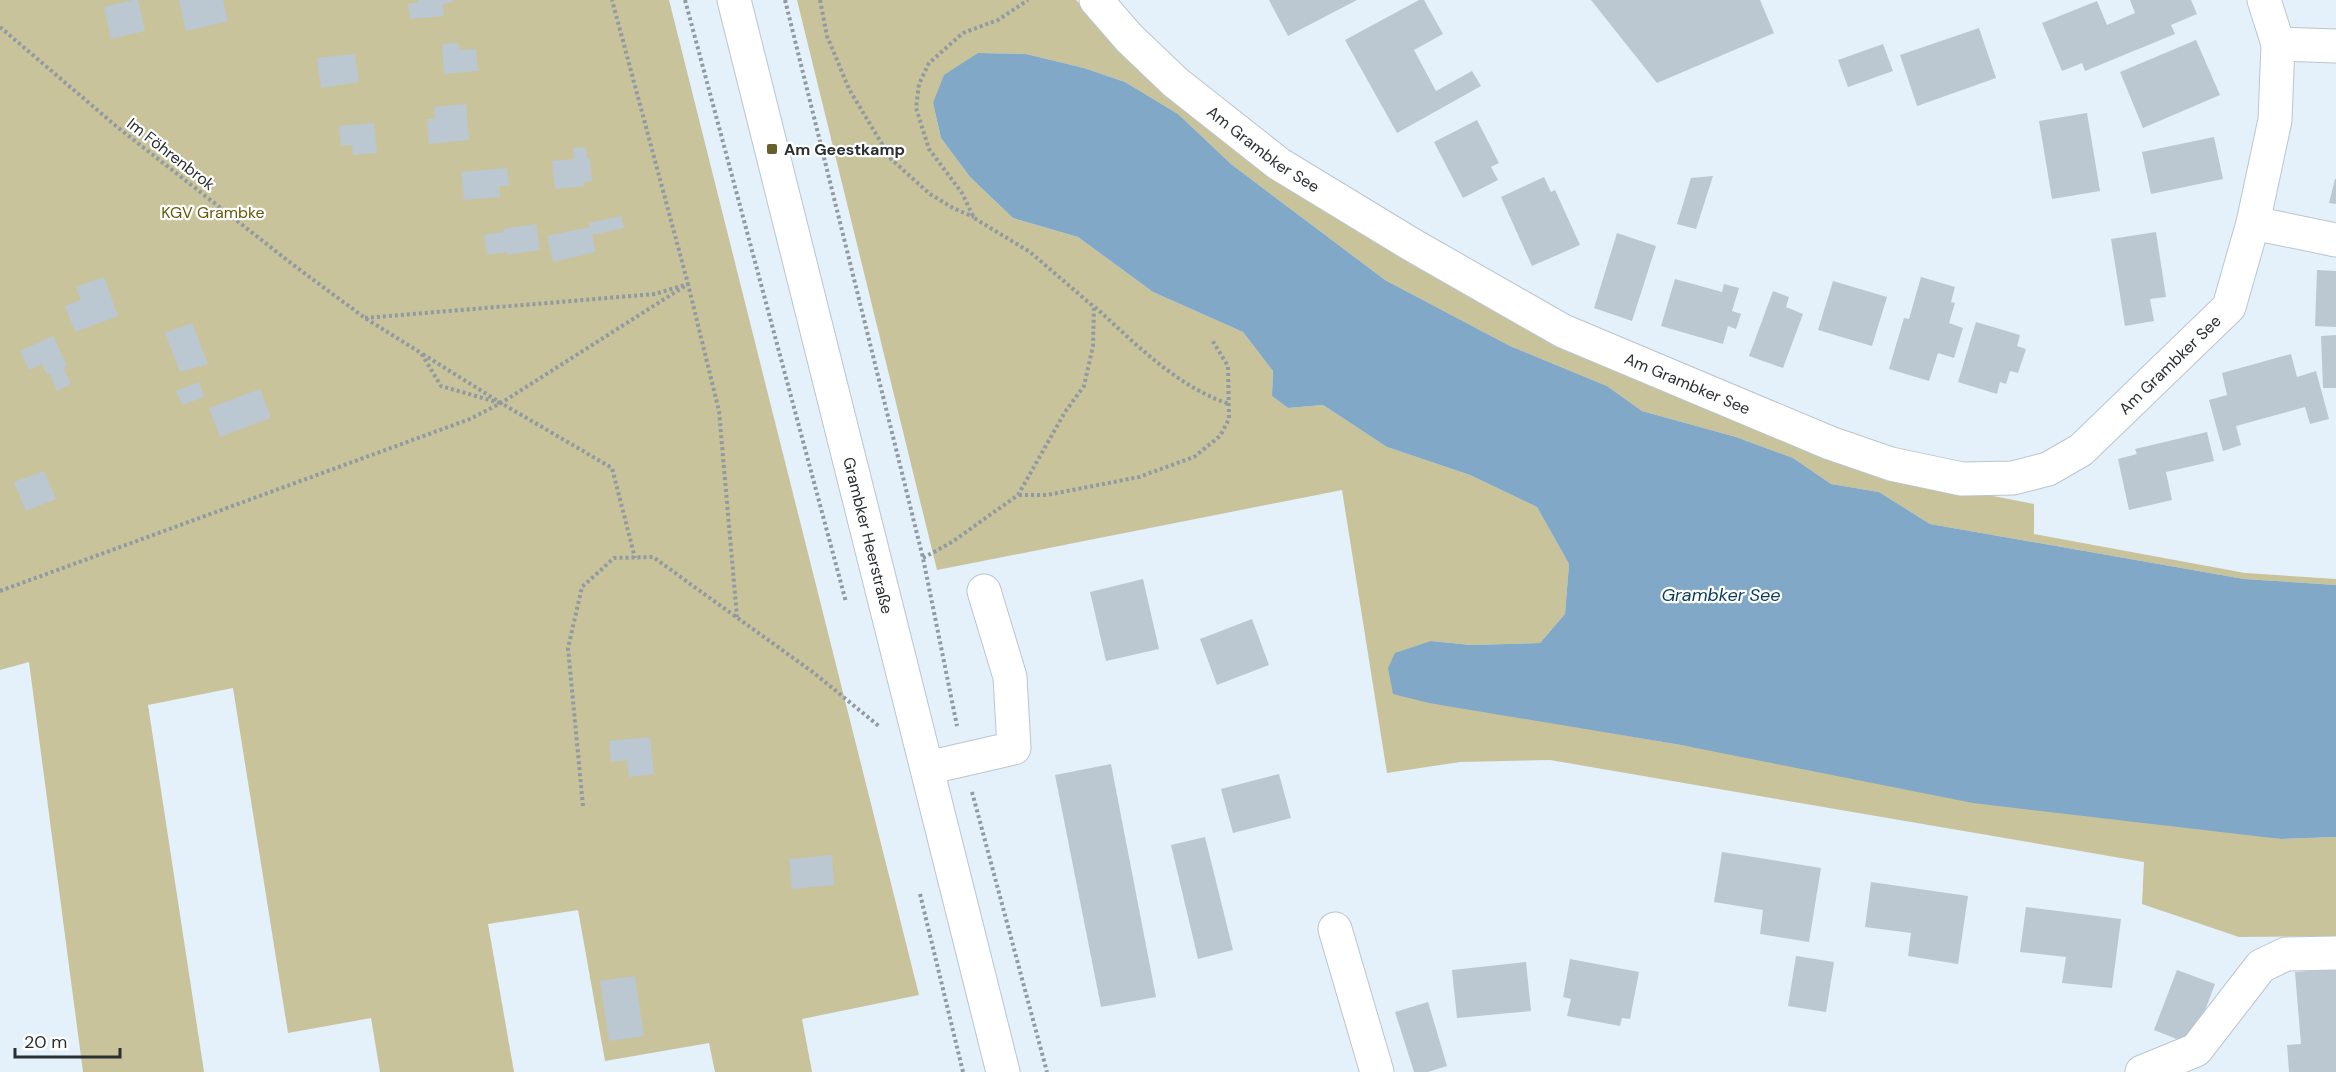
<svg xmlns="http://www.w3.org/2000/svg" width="2336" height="1072" viewBox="0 0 2336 1072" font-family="'DM Sans',sans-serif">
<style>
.green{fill:#c8c39b}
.water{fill:#81a8c6}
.building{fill:#bcc8d1}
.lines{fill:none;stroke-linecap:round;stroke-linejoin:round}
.minor-casing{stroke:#bac6cf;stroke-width:35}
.major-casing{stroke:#bac6cf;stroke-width:35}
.path{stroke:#919aa1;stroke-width:4;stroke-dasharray:3 3;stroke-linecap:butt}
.minor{stroke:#fff;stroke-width:33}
.major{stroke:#fff;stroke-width:33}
.poi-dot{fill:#66602c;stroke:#fff;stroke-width:2}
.labels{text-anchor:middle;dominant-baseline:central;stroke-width:4.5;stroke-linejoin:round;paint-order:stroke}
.street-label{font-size:16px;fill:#2a2f32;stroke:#fff}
.poi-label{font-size:16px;font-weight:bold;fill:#2a2f32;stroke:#fff;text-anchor:start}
.park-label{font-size:16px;fill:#62590b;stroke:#fff}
.water-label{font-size:18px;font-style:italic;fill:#083b59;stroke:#fff}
</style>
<rect width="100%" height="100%" fill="#e4f0fa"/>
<path class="green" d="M0,0H669L919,995L802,1019L812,1072H715L709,1043L605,1061L578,910L488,924L514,1072H380L371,1018L288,1033L233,688L148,705L204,1072H83L29,662L0,670Z
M797,0H1076L1137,61L1245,153L1836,461L1927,489L1993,496L2034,504V534L2245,573L2336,579V585L2244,579L1930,524L1879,492L1831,484L1793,458L1736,437L1642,411L1607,386L1510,346L1385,280L1231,164L1178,114L1125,82L1084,68L1026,54L978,53L933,103L941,138L970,177L1013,218L1078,237L1153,292L1243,332L1273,371L1272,396L1288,408L1323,405L1387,447L1470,475L1537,507L1569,564L1565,614L1540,643L1471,645L1431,641L1497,713L1681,745L2281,839L2336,837V936L2239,937L2142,904L2144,862L1550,760L1460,762L1387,773L1342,490L937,570Z"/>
<path class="water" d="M978,53L1026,54L1084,68L1125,82L1178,114L1231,164L1385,280L1510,346L1607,386L1642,411L1736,437L1793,458L1831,484L1879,492L1930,524L2244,579L2336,585V837L2281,839L1973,803L1681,745L1429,703L1393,694L1388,668L1395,653L1431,641L1471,645L1540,643L1565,614L1569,564L1537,507L1470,475L1387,447L1323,405L1288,408L1272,396L1273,371L1243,332L1153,292L1078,237L1013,218L970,177L941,138L933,103L944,75Z"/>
<path class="building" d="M133,0H138L145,31L111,39L104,7Z
M179,0H223L228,21L186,31Z
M418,0H453V2L443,4L444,16L410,19L408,4L418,2Z
M1269,0H1357L1288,36Z
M1419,0H1424L1443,34L1414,50L1436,91L1472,71L1481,86L1397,133L1345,40Z
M1591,0H1760L1774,33L1657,83Z
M2130,0H2191L2197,14L2171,25L2175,34L2085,71L2082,63L2062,71L2042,23L2097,1L2107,25L2135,13Z
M1979,28L1996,78L1917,106L1900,55Z
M2196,40L2220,95L2143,128L2120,72Z
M459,43L460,50L476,49L478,71L444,74L442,44Z
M1883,44L1893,71L1848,87L1838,60Z
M355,54L359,82L321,88L317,58Z
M466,104L469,140L429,144L427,119H435L434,107Z
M2087,113L2100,191L2052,199L2039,121Z
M1477,120L1499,163L1491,167L1498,180L1463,198L1434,142Z
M374,123L377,153L353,155L352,145L341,146L339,126Z
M2214,137L2223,179L2151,194L2142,152Z
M586,147L587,158H590L592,181L584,182L585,186L555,189L552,161L574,159L573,148Z
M507,168L509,186H499L500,197L464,200L461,172Z
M1713,176L1696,229L1677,224L1691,178Z
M1544,177L1551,192L1555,190L1580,245L1532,266L1501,197Z
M2335,179H2336V204L2329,203Z
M621,216L624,228L592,235L596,252L553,262L547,236L590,227L589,223Z
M536,224L540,250L507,255V252L487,255L484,235L504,232L503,229Z
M2156,232L2166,297L2150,299L2154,321L2125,326L2111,239Z
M1617,233L1656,246L1632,321L1594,308Z
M2317,270L2336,271V327L2315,326Z
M104,277L118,316L75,332L65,306L81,300L76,287Z
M1921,277L1955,287L1951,302L1955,303L1949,323L1963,328L1954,358L1938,353L1929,381L1889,369L1904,318L1909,319Z
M1675,279L1722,292L1724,284L1739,288L1732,311L1741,314L1736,329L1728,326L1723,344L1661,326Z
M1833,281L1887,297L1872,346L1818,330Z
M1773,291L1789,297L1786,307L1803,314L1783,368L1749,356Z
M1976,322L2020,335L2017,346L2026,349L2018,373L2010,371L2006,384L2000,382L1997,394L1958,382Z
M192,323L208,364L180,372L165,333Z
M2336,335V388H2323L2321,336Z
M53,336L67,366L63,368L71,384L57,391L50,374L47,375L42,364L29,370L20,351Z
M2291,354L2297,377L2316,371L2329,419L2310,424L2305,407L2236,426L2241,445L2223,451L2209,400L2227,395L2222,373Z
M199,382L204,397L182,405L176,391Z
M260,389L271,418L220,437L209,408Z
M2207,432L2214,461L2166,472L2172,500L2129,510L2118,459L2137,454L2135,449Z
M44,471L56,499L26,511L14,482Z
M1143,579L1159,649L1106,661L1090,592Z
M1252,619L1269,665L1217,685L1200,639Z
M650,737L654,774L629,777L627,760L611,762L609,741Z
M1111,764L1156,997L1101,1007L1055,775Z
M1279,774L1291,818L1233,833L1221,789Z
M1205,837L1233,950L1198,959L1171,845Z
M1722,852L1821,868L1809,942L1760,934L1763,910L1714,902Z
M832,855L834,885L792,889L789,859Z
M1871,882L1968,896L1958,964L1908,956L1911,933L1865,927Z
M2026,907L2121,919L2112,988L2062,983L2066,957L2020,952Z
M1796,956L1834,962L1826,1012L1788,1006Z
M1570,959L1639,972L1630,1019L1622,1018L1620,1026L1567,1016L1571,999L1563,997Z
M1526,962L1531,1011L1457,1018L1452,970Z
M2336,969V1072H2289L2287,1045L2301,1044L2295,972Z
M2177,970L2215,984L2192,1045L2154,1030Z
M635,976L644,1036L609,1041L600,981Z
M1428,1002L1447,1066L1428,1072H1414L1395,1012Z"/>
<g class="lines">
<g class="minor-casing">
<g id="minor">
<path id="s1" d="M1096,0L1129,38L1175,82L1279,164L1414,246L1563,331L1830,443L1891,464L1962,479L2013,478L2048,469L2081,450L2229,307L2253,223L2275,120L2278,44L2264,0"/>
<path d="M2278,44L2336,46"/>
<path d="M2253,223L2336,240"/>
<path d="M927,768L1014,748L1010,677L984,591"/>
<path d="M1335,929L1377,1072"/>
<path d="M2142,1072L2196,1050L2261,966L2286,954L2336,953"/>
</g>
</g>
<g class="major-casing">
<g id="major">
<path id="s2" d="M734,0L1003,1072"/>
</g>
</g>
<path class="path" d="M685,0L846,602
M785,0L923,558L957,726
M820,0L827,36L849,89L891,159L930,194L953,208L974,217
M0,27L116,126L296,267L365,318L421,353
M1095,307C1136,344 1176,386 1229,404
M365,318L655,294L688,284L612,0
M500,403L441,386L421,353L501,403L612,468L635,558
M1019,495H1047L1139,477L1194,457L1220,436L1229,419L1228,366L1212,340
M923,558L952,542L1018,495L1065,412L1084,386L1093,346L1094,307L1030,252L974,218L962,193L929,149L916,108L919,84L929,63L963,33L998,20L1028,0
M0,591L470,419L501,403L688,284L719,411L737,617
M972,792L1047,1072
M583,806L568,648L582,587L614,558L653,557L814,673L880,727
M920,894L963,1072"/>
<use href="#minor" class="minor"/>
<use href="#major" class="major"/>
</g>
<rect class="poi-dot" x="766" y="143" width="12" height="12" rx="3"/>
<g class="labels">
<g class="street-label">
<text stroke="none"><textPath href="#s1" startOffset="225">Am Grambker See</textPath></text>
<text transform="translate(171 154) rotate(38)">Im Föhrenbrok</text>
<text stroke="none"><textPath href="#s1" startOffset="1251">Am Grambker See</textPath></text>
<text stroke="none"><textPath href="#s1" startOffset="711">Am Grambker See</textPath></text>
<text stroke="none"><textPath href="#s2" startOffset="552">Grambker Heerstraße</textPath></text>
</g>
<g class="poi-label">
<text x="784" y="149">Am Geestkamp</text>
</g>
<g class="park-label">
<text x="213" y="212">KGV Grambke</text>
</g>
<g class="water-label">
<text x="1721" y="595">Grambker See</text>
</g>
</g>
<path d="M15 1048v9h105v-9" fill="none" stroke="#2a2f32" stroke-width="3"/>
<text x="24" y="1048" font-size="18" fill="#2a2f32" stroke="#ffffff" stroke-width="4.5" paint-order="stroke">20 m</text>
</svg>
